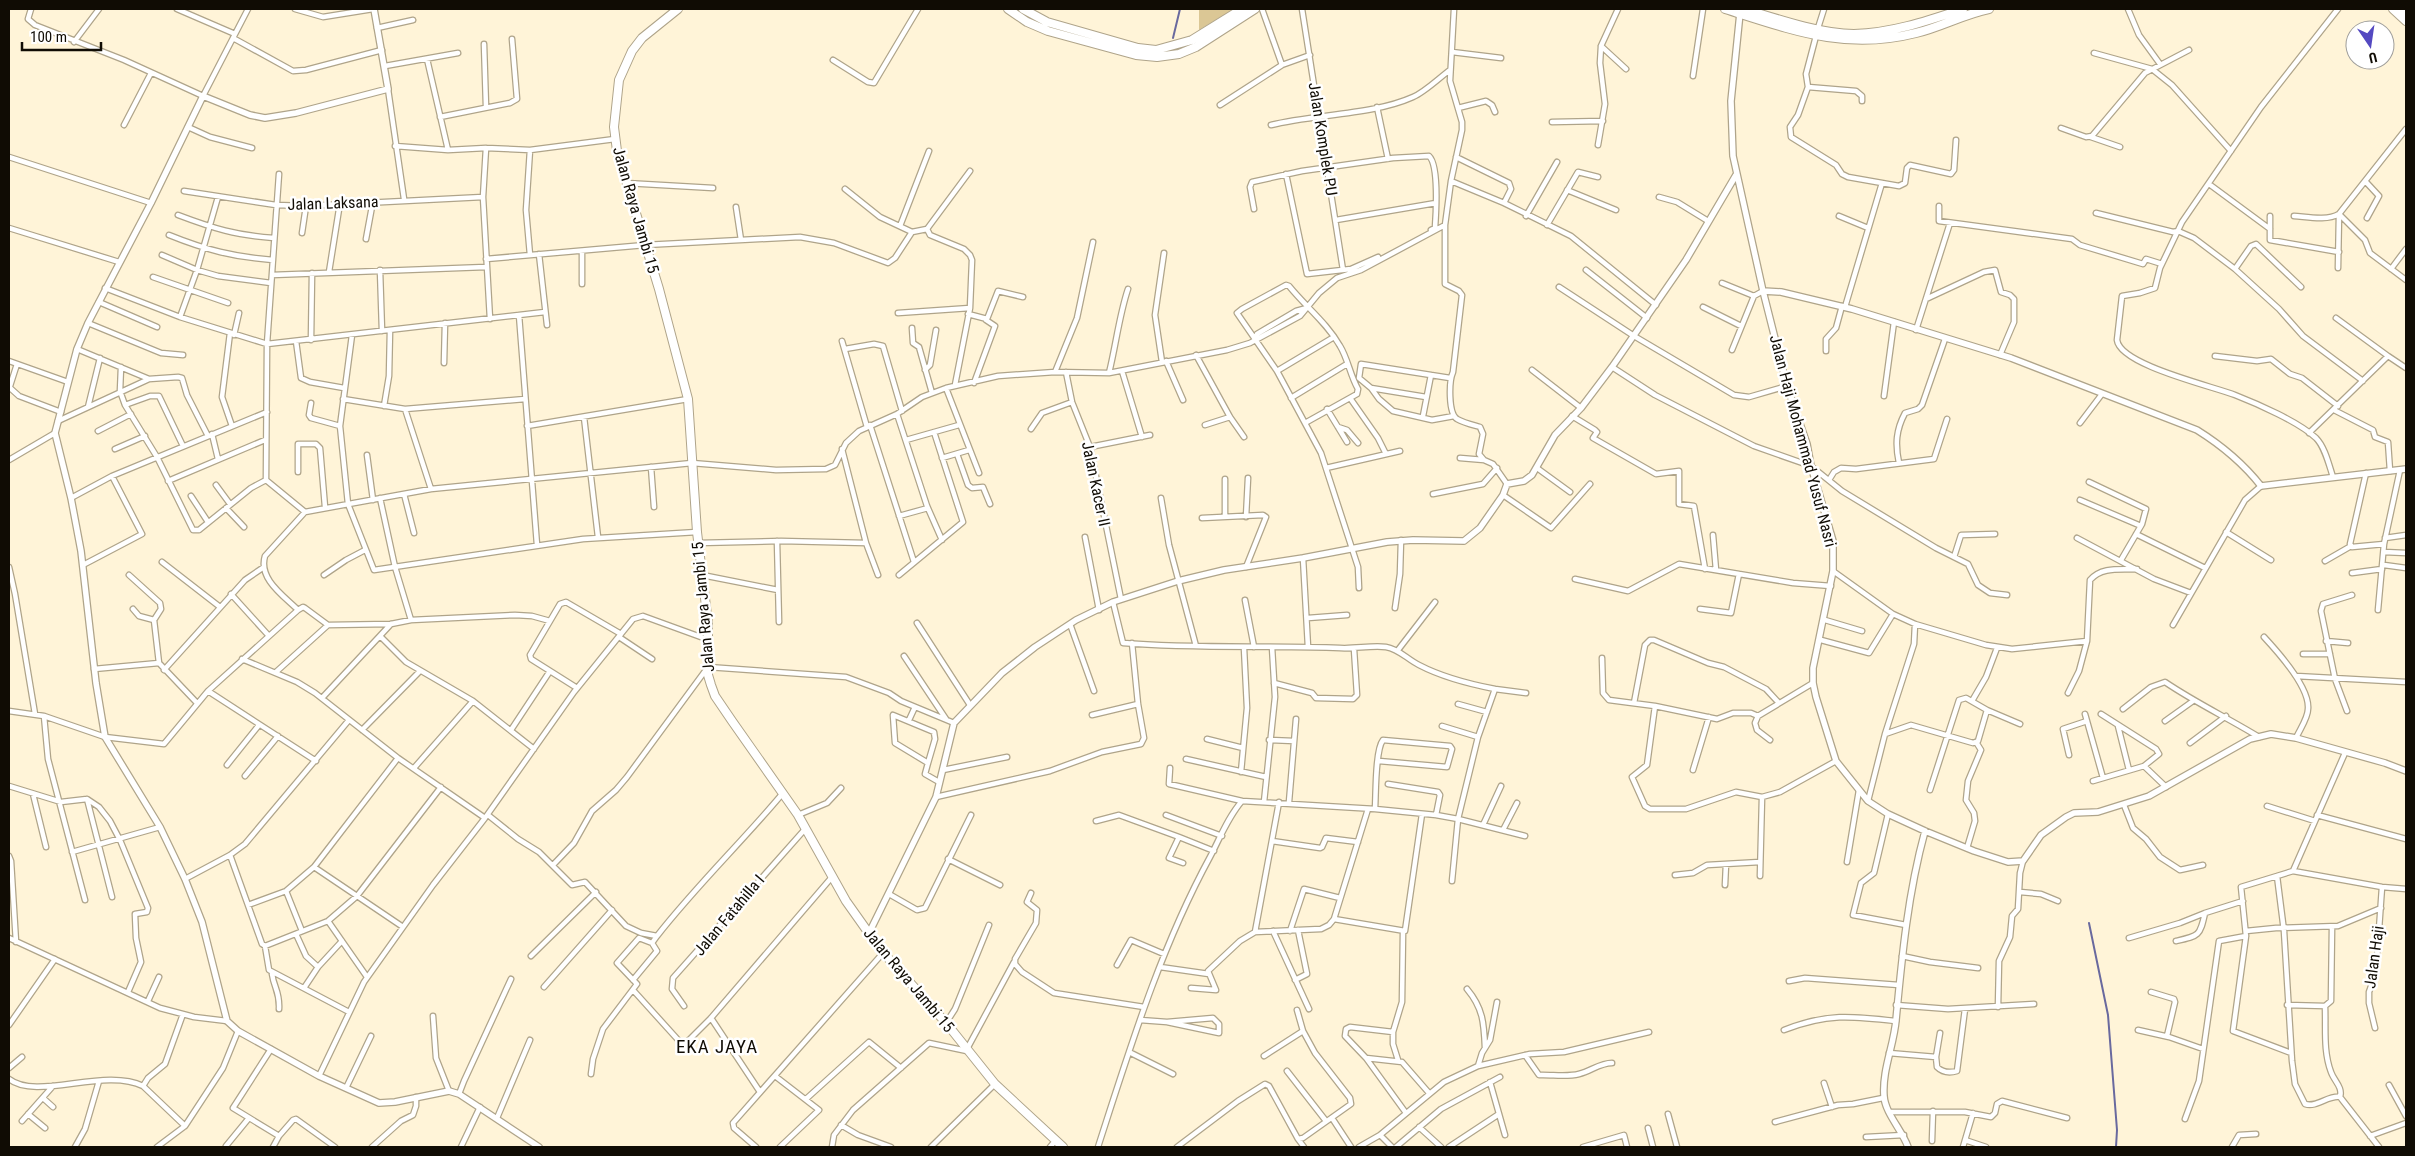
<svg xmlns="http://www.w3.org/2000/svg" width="2415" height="1156" viewBox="0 0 2415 1156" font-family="'Roboto Condensed',sans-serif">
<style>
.green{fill:#dbc795}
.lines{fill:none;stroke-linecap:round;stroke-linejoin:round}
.stream{stroke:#69699e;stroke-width:2}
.street-casing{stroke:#afa48a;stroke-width:7}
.secondary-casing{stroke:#afa48a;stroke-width:8}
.highway-casing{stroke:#afa48a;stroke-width:10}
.street{stroke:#fff;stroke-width:4.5}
.secondary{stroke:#fff;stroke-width:5.5}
.highway{stroke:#fff;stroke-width:8}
.labels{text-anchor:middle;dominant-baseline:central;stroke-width:5;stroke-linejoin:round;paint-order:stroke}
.street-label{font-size:16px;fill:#100c04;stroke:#fff}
.quarter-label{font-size:19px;letter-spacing:1px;fill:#100c04;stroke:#fff}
</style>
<rect width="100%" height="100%" fill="#fff4d8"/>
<path class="green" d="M1199,9H1234L1199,30Z"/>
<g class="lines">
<path class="stream" d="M1173,38L1180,9
M2089,923L2108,1015L2117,1130L2116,1147"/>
<g class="street-casing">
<path id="street" d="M31,9L28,19L35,25L124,60L203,96L248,9
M177,9L235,34
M295,9L323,17L373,9
M1262,9L1282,65
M1302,9L1343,270
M2128,9L2139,35L2160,64
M377,28L413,20
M1818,28L1824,9
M1816,36L1806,74L1808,87L1798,115L1790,127L1791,137L1836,165L1842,174L1848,177L1899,186L1905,183L1907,168L1910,165L1951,174L1954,170L1956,140
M233,38L293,71L306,70L382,50
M74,42L99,9
M484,44L486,107
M1601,46L1626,69
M1452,52L1501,58
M2094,53L2152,69L2172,85L2231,151
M427,59L448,150
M833,60L868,82L874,83L918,9
M385,66L458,53
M1693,76L1703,9
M1808,87L1856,91L1862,96V101
M388,89L404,199
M1220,105L1282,65L1310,55
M1377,107L1388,159
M1458,108L1486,101L1492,105L1495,112
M440,117L510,103L517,99L512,39
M1552,122L1603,121
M124,125L151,73
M1271,125C1315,114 1373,115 1413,97C1425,92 1439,78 1450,70
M188,127L210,137L252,148
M2061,128L2086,137L2092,136L2145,73L2189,50
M2091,137L2120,147
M1598,145L1605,104L1600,63L1601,46L1618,9
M395,146L448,150L486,148L530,150L615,139
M486,148L483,197L490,319
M9,157L151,203
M1456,157L1509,183L1511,189L1504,203
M279,174L267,344L266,480L305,512
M1286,174L1307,274L1351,269L1378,257
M1451,181L1504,203L1571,236L1656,305
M2366,182L2379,196L2367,218
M626,183L713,188
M2209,184L2270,229
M845,189L880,217L912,232
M1567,190L1616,210
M184,191L276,205L306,206L483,197
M1659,197L1677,202L1708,221
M1939,206V221L2072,239L2080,245L2143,264L2146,259L2162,264
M736,207L741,240
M1254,209L1250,187L1252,182L1302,171L1393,158L1429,156C1439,165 1436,214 1435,228L1431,230
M2096,213L2173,232L2178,231L2194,238L2235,269L2279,309L2303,336L2363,381
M2339,214L2365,240L2370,253L2406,280
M178,215C215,229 235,235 274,238
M1526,216L1557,162
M1839,216L1868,228
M2270,216V240L2339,252
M2294,216C2308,217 2327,221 2339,214L2406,129
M1336,220L1436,203
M1445,225V284L1459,291L1462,295L1453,372C1449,381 1448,413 1457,419C1464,423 1473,425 1480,427L1483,434L1479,454L1484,460L1493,464L1507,484
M1547,225L1578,172L1598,177
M900,226L929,151
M9,228L119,262
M302,233L306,206
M169,235C206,250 234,257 273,260
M366,239L373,201
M539,254L547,325
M162,255L197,270L218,276L271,283
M530,255L526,210L530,150
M486,259L645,245L800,237L834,243L888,263L895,258L912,232L927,229
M2338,268L2339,214
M2235,269L2251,246L2256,244L2301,287
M2391,269L2406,249
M380,270L382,331
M1586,270L1647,318
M329,272L340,203
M272,275L486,267
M153,277L228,303
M1722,283L1754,296
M582,284V251
M1559,287L1634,336L1734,395L1749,397L1787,386
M105,288L180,317L267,344L545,312
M1926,299L1984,272L1995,270L2001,292L2010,295L2014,299V322L2000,355
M99,302L157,327
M1703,307L1741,326
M1845,307L1882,183
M898,313L970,308
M968,314L987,319L998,291L1023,297
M519,315L537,545
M180,317L197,270L218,197
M2336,318L2388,356
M88,323L161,353L183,355
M912,328L913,343L919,347L932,393
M1916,330L1950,223
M230,333L222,397L232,426
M234,335L239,313
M352,335L340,426L348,504L374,570L583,539L697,532
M311,340L312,273
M1255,340L1257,334L1296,311L1307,308
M296,341L301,378L310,382L344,388
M842,341L867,427
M77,349L149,379
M845,349L874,344L883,346L902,411
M1732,350L1754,296L1763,291
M1826,351V339L1836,328L1842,306
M1196,355L1230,417L1244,437
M2215,356L2257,361L2271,359L2290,374L2302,378L2338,406
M9,361L68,382
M1166,361L1183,400
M1162,362L1155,315L1164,253
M444,363L445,323
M121,367L120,391L125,405L157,457L193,530H199L251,488L266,480
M1612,367L1655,395L1754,446L1811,466L1842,491L1936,548L1968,564L1978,585L1990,593L2007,595
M925,370L930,365L936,330
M1532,370L1581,408
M1122,371L1142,437
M1277,371L1334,337
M1055,372L1077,318L1093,242
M1066,372L1072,402L1090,447L1121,599
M1109,373C1116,345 1119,316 1128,289
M1450,378L1361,364L1359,378L1371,388L1379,399L1393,411L1432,420L1454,416
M974,383L995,326L986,320
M955,385L970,308L972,260L970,255L964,249L930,235L927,229L970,171
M10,386L17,364
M9,387L19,396L61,412
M946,388L979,473
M1371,388L1426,397
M1884,396L1894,322
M1291,398L1347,364
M1350,398L1378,438L1386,454
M343,399L405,409L525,399
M311,403L309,415L311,418L340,426
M125,405L150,396H159L183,446
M384,406L389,376L390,330
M88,407L100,358
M405,409L431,489
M1327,409L1347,442
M2334,410L2373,430L2375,437L2388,442L2390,471
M897,414L927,506L942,540
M1423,416L1431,375
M1572,416L1595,430L1597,432L1593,438L1656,474L1679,471V504L1694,506L1705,569
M584,417L598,537
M58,421L149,379L178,377L182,378L187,395L208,436
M1305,423L1357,394L1358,389C1350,375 1348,359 1340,346C1327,323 1306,307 1289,286L1286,285L1242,309L1237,313L1277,371L1321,453L1358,567L1359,588
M2080,423L2102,394
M870,425L914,562
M1205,425L1230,417
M527,426L688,399
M1338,427L1347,430L1358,443
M1031,429L1042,413L1072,402
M98,431L131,414
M2309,433L2388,356L2406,368
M212,434L218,459
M906,440L959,425
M1090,447L1150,435
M115,449L145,436
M842,449L866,543L878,575
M957,454L968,485L972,488L983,487L990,504
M367,455L373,500
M942,458L969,450
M1460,458L1484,460
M9,460L55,433
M1899,463C1895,444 1896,430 1905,413L1918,409L1922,405L1945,339
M651,467L654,507
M1326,468L1400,451
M1537,468L1570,492
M298,472V444H316L320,448L325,507
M2366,473L2350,544L2352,547L2384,544
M2333,477C2329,465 2325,447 2316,438C2299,422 2258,404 2235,395C2212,386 2120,365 2117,340L2122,296L2140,293L2155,288L2160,268L2182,222L2261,107L2338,9
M1225,479V517
M1829,480L1834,472L1841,468L1856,469L1934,459L1947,419
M168,481L265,440
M2089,482L2146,509L2142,524L2121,560
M216,485L230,504
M404,494L414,533
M1433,494L1483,484L1497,468
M1503,495L1551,528L1590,484
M191,496L208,522
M71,498L112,476L267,412
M380,498L395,567L411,620
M1161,498L1169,545L1196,646
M2080,500L2141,526
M226,508L244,527
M899,516L928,508
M1246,517L1248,478
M1202,518L1263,515L1266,517L1246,567
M2226,532L2271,560
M2136,534L2205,568
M1713,535L1716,570
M1085,537L1099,610
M2077,538L2154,579L2191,593
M2385,538L2406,535
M777,541L779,622
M698,543L781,541L866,543
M2384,552L2406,553
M1954,557L1961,535L1995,534
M1303,558L1308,647
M2325,561L2351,546
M162,562L220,607
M83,565L142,534L112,476
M2384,565L2406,568
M9,567L15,594L35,714
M1833,571L1893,614L1915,624L1986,645L2012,649L2087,641
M2352,573L2382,569
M129,575L160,603L161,609L154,620
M324,575L346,560L365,550
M702,575L778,590
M899,575L963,522L934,432
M1575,579L1628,591L1679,564L1793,583L1831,586
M231,594L269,636
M1245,600L1254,647
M1395,608L1400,574L1401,540
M133,609L139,616L154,620L159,663L197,703
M1700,609L1731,613L1739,574
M298,610L303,607L305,608L328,625L391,624L411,620L515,615L532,616L550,621
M2378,610L2384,544L2400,470
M1308,618L1347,615
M1825,620L1862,631
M917,623L970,705
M1070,624L1094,691
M2173,625L2245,500L2261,486
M380,636L406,662L473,701L534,749
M619,637L652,659
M2264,637C2277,651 2310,688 2308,709C2308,718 2300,729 2296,738
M1821,640L1869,653L1893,614
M2326,641L2348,643
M1398,650L1435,602
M2303,654H2330
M904,656L946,719
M1602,658L1603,693L1609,700L1655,706L1717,719L1733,713H1751L1758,716
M242,659L297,682L315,693L398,758L485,818
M94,669L159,663
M164,670L245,580L264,567
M276,672L328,625
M2296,676L2406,682
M1274,683L1312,693L1316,698L1353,699L1357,695L1354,649
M577,688L531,659L530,655L560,604L566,602L621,634
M1495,689L1526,693
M208,691L316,761
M2068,693L2079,671L2087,641L2090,580C2102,566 2121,570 2137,569
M322,698L391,624
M1972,701L1986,677L1997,648
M1634,703L1645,645L1650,640H1654L1708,663L1724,667L1766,689L1779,703
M1458,704L1487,712
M1655,706L1647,765L1632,777L1645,806L1650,809H1686L1736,792L1762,797L1780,792L1836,761
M2123,709L2151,687L2165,682C2196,703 2228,718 2259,737
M1987,710L2020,724
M9,711L44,716L105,737L164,744L208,691L298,610C284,596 258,579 265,556L305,512L431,489L692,463L776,470L826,469L835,465L846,443L859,431L897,414L922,397L946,388L998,376L1055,372L1109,373L1227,350L1250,343L1300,316L1319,293L1337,278L1361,270L1445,225L1451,181L1462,130V122L1450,81L1454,9
M2347,711L2335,679L2321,611L2323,604L2352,595
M2085,714L2103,778
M1092,715L1138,704
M44,716L48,759L85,900
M909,720L915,707
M2165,721L2193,701
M1442,726L1478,737
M2118,726L2129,770
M362,730L419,672
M511,730L550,671
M1885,734L1914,644L1915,624
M1207,739L1243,748
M1269,740L1294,741
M1770,740L1757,730L1755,723L1758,716L1813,683
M2190,743L2226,716
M2345,753L2293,871L2277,876L2284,931L2292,1061L2295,1084L2305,1104C2317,1108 2328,1095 2340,1097L2379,1147
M2069,755L2063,729L2087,721
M1186,759L1266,777
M928,763L935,739L934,732L893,715L895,743L928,763L925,774L939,782
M227,765L259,725
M2144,766L2166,787
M414,768L473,701
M1170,768L1169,784L1242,801
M943,770L1007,757
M1693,770L1709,717
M1241,772L1247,708L1244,648
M245,776L278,736
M2093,781L2144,766L2159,754L2156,749L2101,714
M1388,784L1438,792L1440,795L1436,815
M9,786L61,802L87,799L99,807L110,821L120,840L148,908L147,912L135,914L136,938L141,962L128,992
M33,794L46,847
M936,797L1050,771L1102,752L1141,744L1144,738L1138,704L1132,643
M87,799L112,897
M1868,801L1885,734L1911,725L1973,743L1978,741L1987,710L1966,698L1959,700L1930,790
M1264,802L1275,697L1272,647
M1289,802L1296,719
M2124,805L2133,828L2146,839L2160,857L2180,870L2203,865
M2267,806L2315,821
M1375,809C1376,794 1375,750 1383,740L1450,746L1452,749L1447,767L1379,761
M1888,814L1874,873L1861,883L1853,915L1906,925
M488,815L518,839L539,852L572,885L585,882L626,926L641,933L657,936C696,886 742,842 783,793
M798,815L827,803L841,788
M1166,815L1222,836
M2317,815L2406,839
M1096,821L1119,815L1179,837
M1483,825L1501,786
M1503,830L1517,803
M1272,841L1320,848L1322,847L1326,838L1358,842
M1967,848L1975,821L1974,813L1966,800L1968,781L1981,750L1976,742
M72,852L160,827
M230,855L262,944L265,946L269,970L349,1012
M9,856L11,861L16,942
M948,859L1000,885
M1847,862L1859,790
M1183,863L1169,858L1179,837L1214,851
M553,865L574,843L592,811L616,790L627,777L708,667L846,677L889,693L901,701L954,723
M314,867L403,927
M2293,871L2382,887L2406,889
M1675,875L1693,873L1707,865L1760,862
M1760,876L1762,797
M2277,876L2241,887L2246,936L2233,1031L2291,1053
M185,879L230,855L245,844L349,720
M1452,881L1458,819L1525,836
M1725,885L1726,864
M286,891L302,931
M2020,892L2041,894L2058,901
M1031,893L1027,902L1037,910L1036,923L1015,959V964L1022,972L1054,993L1144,1007
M889,894L917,910L925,908L971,815
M248,905L286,891L314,867L398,758
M1334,919L1405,931L1422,814
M328,921L367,977
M1273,931L1309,1009
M1290,931L1304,889L1340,898
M2246,931L2276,928L2338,926L2381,908
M1255,932L1279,802
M296,934L306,956L318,967
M9,938L160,1008L194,1017L227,1021
M2129,938L2180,923L2205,913
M2176,941C2199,936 2200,936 2205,913L2243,901
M265,946L328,921L357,896L441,787
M531,956L596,892
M1902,956L1930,962L1978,968
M1117,965L1131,940L1164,954
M1160,967L1209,974
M272,974C274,988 280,992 279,1009
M633,980L657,951L652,943L657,936
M1295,980L1307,974L1298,930
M1789,981L1805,978L1899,985
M544,987L612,910
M304,988L318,967L342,941
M1191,988L1216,990L1208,971L1240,941L1255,932L1321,929L1329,925L1334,919L1368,809
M1467,989C1483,1008 1484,1023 1485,1048
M633,990L680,1042L685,1044L711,1018L832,877
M2151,992L2174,999L2175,1002L2167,1036
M148,1001L159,977
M1896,1005L1948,1009L2034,1004
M2287,1005L2325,1006C2326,1028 2323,1051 2331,1072C2334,1081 2343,1087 2340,1097
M684,1006L672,989L673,978L806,828
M2325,1006L2331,1001L2332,927
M1998,1007L1999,961L2010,937L2012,916L2018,909L2020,873L2023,861
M433,1016L436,1058L449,1091
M711,1018L760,1092
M1140,1020L1167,1022L1219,1033V1024L1213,1018L1167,1022
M946,1023L955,1009L989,925
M9,1025L55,959
M2375,1028L2369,1003V992L2376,972L2382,887
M1784,1030C1827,1013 1852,1016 1896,1021
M2138,1030L2169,1037L2203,1049
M1393,1032L1350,1027L1346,1029L1345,1036L1366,1058L1402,1062L1429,1093
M1940,1033L1936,1057L1937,1067C1943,1073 1950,1073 1957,1071L1965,1009
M271,1049L233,1108L279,1136L273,1147
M967,1049L1014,962
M1129,1052L1173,1074
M1889,1053L1936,1057
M1525,1055L1539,1075H1543C1555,1075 1568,1077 1579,1074C1591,1071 1600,1063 1612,1063
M1264,1056L1303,1031
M1366,1058L1406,1113
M1398,1060L1393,1044V1032L1402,1002L1403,932
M1478,1066L1482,1053L1490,1040L1497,1002
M9,1068L22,1057
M1287,1071L1326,1121
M591,1074L593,1059L603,1029L637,984L617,963L639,938L652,943
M319,1076L364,982L433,885L485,818L574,692L633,619L643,616L709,640
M775,1076L819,1110L780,1147
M9,1079C37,1101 104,1067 143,1086L185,1126
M1490,1082L1505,1135
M1824,1083L1832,1107
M2389,1085L2406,1116
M143,1086L148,1078L165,1064L183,1014
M346,1088L371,1036
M459,1094L464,1081L511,979
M43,1098L53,1107
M806,1099L869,1042L901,1068
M1889,1112H1965L1991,1117L1995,1113L1997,1104L2002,1101L2067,1118
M28,1114L45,1128
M1668,1114L1677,1147
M497,1118L530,1040
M1332,1118L1351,1147
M2185,1119L2199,1081L2219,941L2246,936
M22,1121L53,1086
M1775,1122L1838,1105L1853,1104L1883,1098
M841,1125L858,1135L891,1147
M1419,1127L1441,1147
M1648,1128L1653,1147
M1380,1135L1444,1082L1478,1066L1530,1054L1564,1052L1649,1032
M279,1136L293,1120L296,1119L335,1147
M2370,1136L2406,1123
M1866,1137L1904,1135
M1298,1139L1304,1147
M1965,1140L1986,1147
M1932,1141L1933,1111
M226,1146L249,1118
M75,1147L85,1129L99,1081
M157,1147L185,1126L223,1068L238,1031
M372,1147L401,1121L413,1115L416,1106V1097
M461,1147L480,1107
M756,1147L734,1128L733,1123L883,953
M832,1147L834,1135L853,1110L929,1043L967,1051
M931,1147L995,1084
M1050,1147L1056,1140
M1098,1147C1130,1048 1160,949 1210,857C1220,838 1228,817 1242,801L1375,809L1436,815L1458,819L1478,737L1495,689C1469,684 1442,677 1419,665C1407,659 1399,649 1386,647C1372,645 1355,649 1340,648C1268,645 1196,649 1123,643L1113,602
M1177,1147L1238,1101L1265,1084L1269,1086L1298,1139L1303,1138L1351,1104L1350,1098L1315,1053L1303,1031L1297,1010
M1359,1147L1380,1135L1392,1147
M1396,1147L1441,1109L1500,1077
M1449,1147L1499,1114
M1583,1147L1624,1135L1627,1147
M1963,1147L1973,1113
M2232,1147L2239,1135L2256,1134"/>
</g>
<g class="secondary-casing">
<path id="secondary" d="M374,9L388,89L296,113L265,118L250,115L203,96L151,203L88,323L77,349L55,433L71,498L81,551L96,683L105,737L160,827L185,879L202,922L227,1021L238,1031L319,1076L379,1103L395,1102L449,1091L459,1094L539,1147
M1740,13L1731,101L1733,156L1763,291L1787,386L1807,444L1811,466L1833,541V571L1813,668V683L1816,697L1836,761L1868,801L1888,814L1925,831L1974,851L2008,862L2023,861L2041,835L2066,817L2074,813L2098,812L2149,796L2250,739L2271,734L2296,738L2385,763L2406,771
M1763,291L1781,292L1852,309L2011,358L2197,430C2221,445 2243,463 2261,486L2406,469
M869,933L936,797L954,723L1002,673L1035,647L1076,620L1113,602L1178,581L1224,570L1303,558L1387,542L1413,540L1464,541L1480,528L1503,495L1507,484L1524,481L1532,475L1555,435L1581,408L1612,367L1686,260L1736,175
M1908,1147C1902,1130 1885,1113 1884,1096C1882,1070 1894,1045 1896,1020C1902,956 1908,893 1925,831"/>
</g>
<g class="highway-casing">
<path id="highway" d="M678,9L642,38L632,51L619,80L614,127L617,151L659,289L688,399L697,532L708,623V675L711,685L715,696L732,721L798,815L846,901L880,949L947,1024L995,1084L1063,1147
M1008,9L1027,22L1048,31L1136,55L1157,57L1179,54L1196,47L1255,9
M1023,9L1047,22L1138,48L1156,50L1192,40L1242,9
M1725,9C1792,30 1845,51 1916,33C1941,27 1964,14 1989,9
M1745,9C1777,19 1821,34 1854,34C1892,33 1927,21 1963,9
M2393,9L2406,21
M2403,9L2406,12"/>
</g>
<use href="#street" class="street"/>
<use href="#secondary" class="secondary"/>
<use href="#highway" class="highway"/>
</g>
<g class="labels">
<g class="street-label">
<text transform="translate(1323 139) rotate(81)">Jalan Komplek PU</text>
<text transform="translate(333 203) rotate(-2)">Jalan Laksana</text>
<text transform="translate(636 210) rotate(74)">Jalan Raya Jambi 15</text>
<text transform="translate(1803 441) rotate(75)">Jalan Haji Mohammad Yusuf Nasri</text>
<text transform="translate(1096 484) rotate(78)">Jalan Kacer II</text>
<text transform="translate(703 607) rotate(-95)">Jalan Raya Jambi 15</text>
<text transform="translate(729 915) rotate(-50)">Jalan Fatahilla I</text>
<text transform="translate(2374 957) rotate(-82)">Jalan Haji</text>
<text transform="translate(909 980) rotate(50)">Jalan Raya Jambi 15</text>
</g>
<g class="quarter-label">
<text x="717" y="1046">EKA JAYA</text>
</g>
</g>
<rect width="2415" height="1156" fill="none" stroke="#100c04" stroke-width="20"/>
<g transform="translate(2370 45) rotate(167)"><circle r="24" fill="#ffffff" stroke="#9f9e9b"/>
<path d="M0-4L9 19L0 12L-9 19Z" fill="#5449c1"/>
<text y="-8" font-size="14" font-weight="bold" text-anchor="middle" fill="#100c04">U</text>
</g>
<path d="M22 42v8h79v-8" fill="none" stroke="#100c04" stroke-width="2.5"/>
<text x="30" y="42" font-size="15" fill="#100c04" stroke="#ffffff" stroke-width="4" paint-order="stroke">100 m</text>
</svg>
